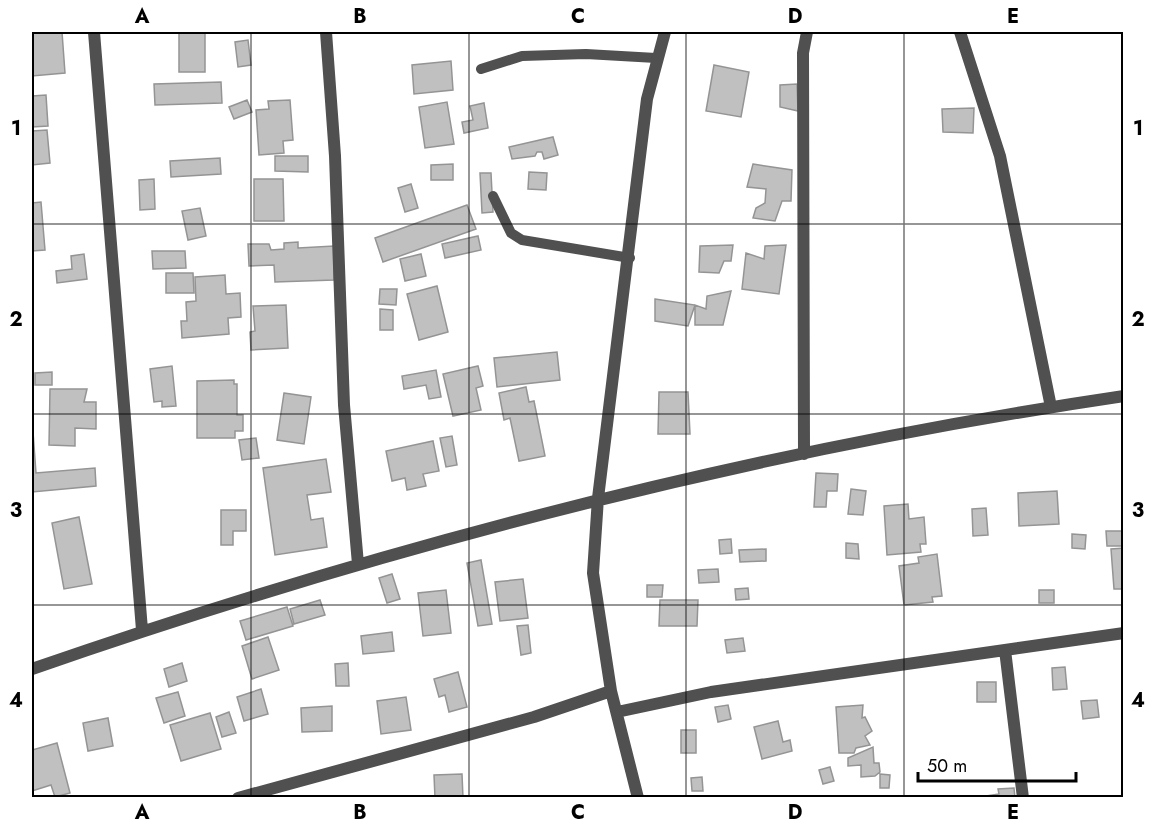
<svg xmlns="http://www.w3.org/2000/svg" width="1155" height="829" viewBox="0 0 1155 829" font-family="Jost,sans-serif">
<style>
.building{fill:#c0c0c0;stroke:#949494;stroke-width:1.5}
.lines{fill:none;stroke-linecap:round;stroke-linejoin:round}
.lane{stroke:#505050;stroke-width:10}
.street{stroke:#505050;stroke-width:12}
.grid{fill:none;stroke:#000;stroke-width:1.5;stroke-opacity:0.55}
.neatline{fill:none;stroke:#000;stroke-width:2}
.grid-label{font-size:20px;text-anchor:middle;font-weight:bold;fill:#000}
</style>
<rect width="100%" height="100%" fill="#fff"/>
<path class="building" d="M32,32H62L65,73L32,76Z
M179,32H205V72H179Z
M248,40L251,65L238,67L235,42Z
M451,61L453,90L414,94L412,65Z
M714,65L749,72L741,117L706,111Z
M221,82L222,103L155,105L154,84Z
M797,84L798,111L780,107V85Z
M46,95L48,126L32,127V96Z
M247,100L252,112L234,119L229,107Z
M290,100L293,140L283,141L284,153L259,155L256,110L269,109L268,101Z
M447,102L454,144L425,148L419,107Z
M484,103L488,128L464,133L462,122L473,120L470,106Z
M974,108L973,133L943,132L942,109Z
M47,130L50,163L32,165V131Z
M553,137L558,155L544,159L542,152H537L535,156L512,159L509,147Z
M275,156H308V172L275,171Z
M220,158L221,174L171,177L170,161Z
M453,164V180H431V165Z
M753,164L792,170L791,201H782L775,221L753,218L756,208L765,203L766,189L747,187Z
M529,172L547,173L546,190L528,189Z
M480,173H491L493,212L482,213Z
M154,179L155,209L140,210L139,180Z
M254,179H283L284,221H254Z
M411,184L418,208L405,212L398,188Z
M41,202L45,250L32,251V203Z
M467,205L476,229L383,262L375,238Z
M200,208L206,236L188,240L182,211Z
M478,236L481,250L445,258L442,244Z
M298,242V248L334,246V280L275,282L274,265L249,266L248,244H269L271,250L284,249V243Z
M733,245L731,261H724L719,273L699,272L700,246Z
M786,245L779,294L742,289L746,253L764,259L765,246Z
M152,251H185L186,268L153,269Z
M84,254L87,279L57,283L56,271L72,269L71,256Z
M421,254L426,276L405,281L400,259Z
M166,273H193L194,293H166Z
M225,275L226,294L240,293L241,317L228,318L229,334L182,338L181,321H187L186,302L196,301L195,277Z
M437,286L448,332L419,340L407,294Z
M380,289H397L396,305L379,304Z
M731,291L723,325H695V305L706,309L707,296Z
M655,299L695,305L688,326L655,321Z
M286,305L288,348L251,350L250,332L255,331L253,306Z
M380,309L393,310V330H380Z
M557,352L560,380L497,387L494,358Z
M172,366L176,406L162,407V401L154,402L150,369Z
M478,366L483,386L476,388L481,410L453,416L443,374Z
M436,370L441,397L429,399L426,385L404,389L402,376Z
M52,372V385H35V373Z
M234,380V384H237V415H243V431H235V438H197V381Z
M526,387L529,402L534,401L545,456L519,461L510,418L504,420L499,393Z
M50,389H87L84,402H96V429L75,428V446L49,445Z
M659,392H688L690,434H658Z
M284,393L311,397L304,444L277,440Z
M32,418L36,473L95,468L96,486L32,492Z
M452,436L457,465L446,467L440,438Z
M256,438L259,458L242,460L239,440Z
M433,441L439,471L423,474L426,486L407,490L405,478L392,481L386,451Z
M326,459L331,492L307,495L311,520L323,518L327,547L275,555L263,468Z
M816,473L838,474L837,491H827L826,507H814Z
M851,489L866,491L863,515L848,514Z
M1057,491L1059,524L1019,526L1018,493Z
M908,504L909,519L924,517L926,544H920L921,552L887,555L884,506Z
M986,508L988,535L973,536L972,509Z
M221,510H246V531H233V545H221Z
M79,517L92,584L64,589L52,523Z
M1106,531H1122V546H1107Z
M1072,534L1086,535L1085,549L1072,548Z
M731,539L732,553L720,554L719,540Z
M846,543L858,544L859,559L846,558Z
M1124,548V589H1114L1111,549Z
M766,549V561L740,562L739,550Z
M937,554L942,596L932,597L933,602L904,605L899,566L919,563L918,557Z
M481,560L492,624L478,626L467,563Z
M718,569L719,582L699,583L698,570Z
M392,574L400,599L387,603L379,578Z
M523,579L528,618L500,621L495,582Z
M647,585H663L662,597H647Z
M748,588L749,599L736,600L735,589Z
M446,590L451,633L423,636L418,593Z
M1039,590H1054V603H1039Z
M320,600L325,615L294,624L290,609Z
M660,600H698L697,626H659Z
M287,607L293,626L246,640L240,621Z
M528,625L531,653L521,655L517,626Z
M392,632L394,651L363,654L361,636Z
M268,637L279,670L252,679L242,646Z
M743,638L745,651L727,653L725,640Z
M182,663L187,681L169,687L164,669Z
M348,663L349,686H336L335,664Z
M1065,667L1067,689L1053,690L1052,668Z
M458,672L467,707L449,712L445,695L439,697L434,679Z
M977,682H996V702H977Z
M261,689L268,714L244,721L237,697Z
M178,692L185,716L164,723L156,698Z
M406,697L411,730L381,734L377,701Z
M1097,700L1099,717L1083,719L1081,701Z
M728,705L731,719L718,722L715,707Z
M863,705L862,718L865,717L872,731L865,736L870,745L856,748L854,753H839L836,707Z
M332,706V731L302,732L301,708Z
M229,712L236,733L222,737L216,717Z
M210,713L221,749L181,761L170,725Z
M108,718L113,746L88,751L83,723Z
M778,721L783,742L790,740L792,751L762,759L754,727Z
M681,730H696V753H681Z
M57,743L70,793L55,797L51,785L32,791V750Z
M873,747L874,763H879L880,772L875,776L861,777V765L848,766V758Z
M830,767L834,781L823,784L819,770Z
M462,774L463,798H435L434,775Z
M880,774L890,775L889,788H880Z
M702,777L703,791H692L691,778Z
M1014,788L1015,798H973L999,794L998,789Z"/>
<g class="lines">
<path class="lane" d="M481,69L522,56L586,54L656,58
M493,196L511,233L522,240L630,258"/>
<path class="street" d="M94,32L142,630
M326,32L335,156L344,405L358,564
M960,32L1000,156L1051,407
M804,454L803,53L807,32
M1005,650L1023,798
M32,669C386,546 752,451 1124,396
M617,712L711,692L1124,633
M238,798L534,717L611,691
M638,798L611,691L593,573L598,498L647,99L665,32"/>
</g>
<path class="grid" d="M251,32V798M469,32V798M686,32V798M904,32V798M32,224H1124M32,414H1124M32,605H1124"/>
<rect width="1155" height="829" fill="none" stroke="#ffffff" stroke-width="66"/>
<path d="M918 772v9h158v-9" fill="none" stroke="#000000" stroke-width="3"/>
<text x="927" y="772" font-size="18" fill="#000000" stroke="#ffffff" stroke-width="4.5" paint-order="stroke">50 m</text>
<rect x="33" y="33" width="1089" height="763" class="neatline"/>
<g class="grid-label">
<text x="142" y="23">A</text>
<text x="360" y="23">B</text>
<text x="578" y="23">C</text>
<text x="795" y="23">D</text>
<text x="1013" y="23">E</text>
<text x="16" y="135">1</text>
<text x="1138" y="135">1</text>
<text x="16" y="326">2</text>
<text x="1138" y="326">2</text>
<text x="16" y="517">3</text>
<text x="1138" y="517">3</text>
<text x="16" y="707">4</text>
<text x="1138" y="707">4</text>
<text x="142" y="819">A</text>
<text x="360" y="819">B</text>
<text x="578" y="819">C</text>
<text x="795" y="819">D</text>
<text x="1013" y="819">E</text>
</g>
</svg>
